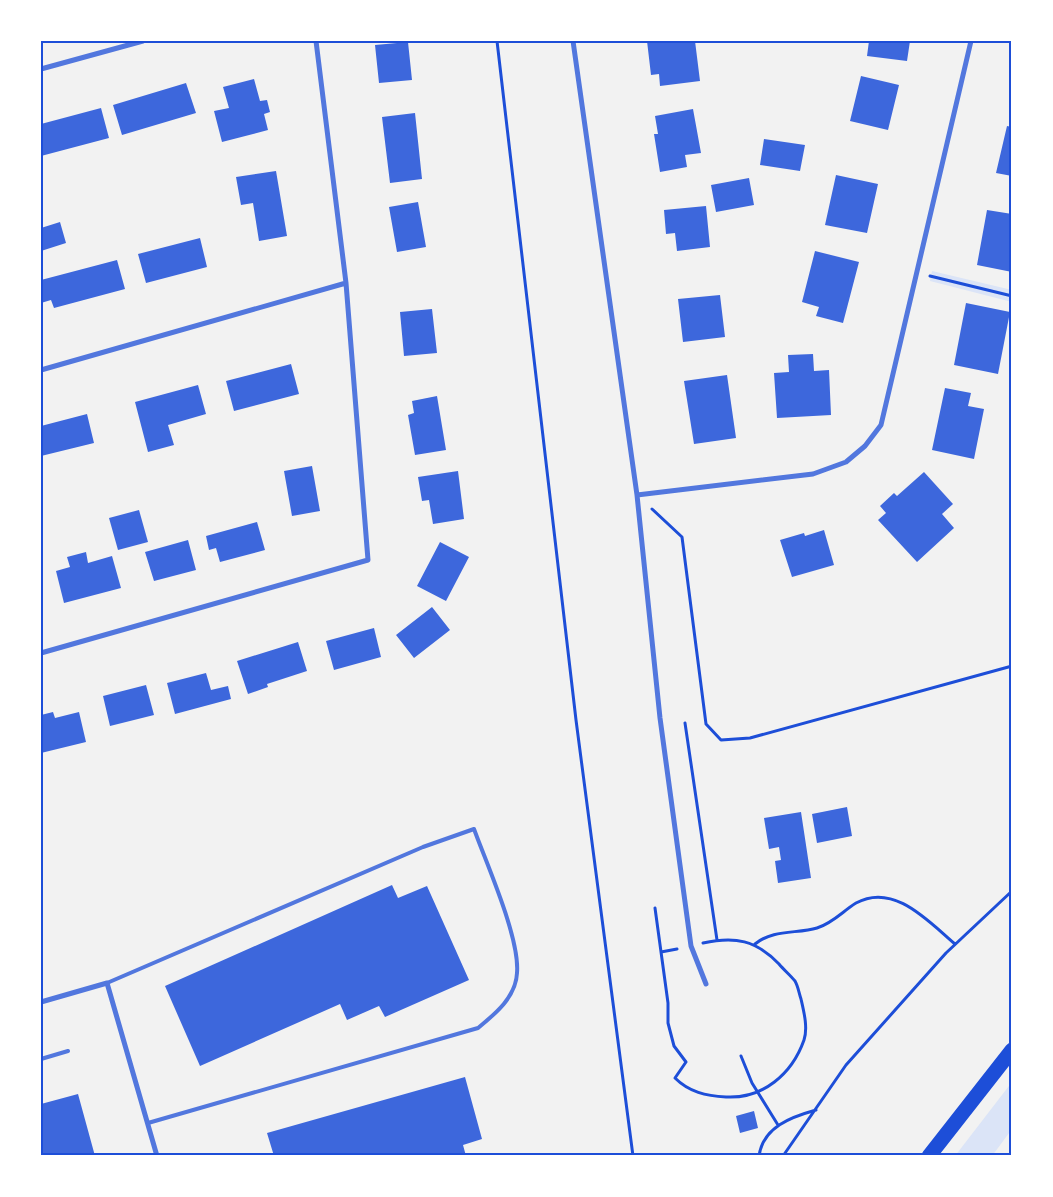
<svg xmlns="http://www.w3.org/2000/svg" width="1053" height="1197" viewBox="0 0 1053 1197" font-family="'Golos Text',sans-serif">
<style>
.green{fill:#dbe4f7}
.building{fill:#3d67dc}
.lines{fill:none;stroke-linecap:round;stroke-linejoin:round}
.path{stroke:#1d4ed8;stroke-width:3}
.service{stroke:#5277de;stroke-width:4}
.minor{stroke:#5277de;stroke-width:5}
.motorway{stroke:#1d4ed8;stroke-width:15}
.neatline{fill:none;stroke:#1d4ed8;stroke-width:2}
</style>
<rect width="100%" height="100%" fill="#f2f2f2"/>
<path class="green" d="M932,271L1012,290V302L930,281Z
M1012,1082V1129L992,1156H955Z"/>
<path class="building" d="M647,41H695L700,81L660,86L659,74L651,75Z
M869,41H910L907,61L867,56Z
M408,42L412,80L379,83L375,45Z
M861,76L899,85L888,130L850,121Z
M254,79L260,101L267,100L270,112L264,114L268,130L222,142L214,111L229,108L223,87Z
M186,83L196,113L122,135L113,105Z
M101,108L109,138L41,156V124Z
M693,109L701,153L685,155L687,167L660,172L654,134H658L655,116Z
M415,113L422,179L390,183L382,117Z
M1007,126L1012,127V176L996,173Z
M764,139L805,145L800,171L760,165Z
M276,171L287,236L259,241L253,203L241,205L236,177Z
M836,175L878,184L867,233L825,225Z
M749,178L754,205L716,212L711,185Z
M418,202L426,247L397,252L389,207Z
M706,206L710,247L677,251L675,233L666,234L664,210Z
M987,210L1012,214V272L977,265Z
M60,222L66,243L41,251V228Z
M200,238L207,267L146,283L138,254Z
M815,251L859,262L843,323L816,316L819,307L802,302Z
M117,260L125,289L54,308L51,300L41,303V280Z
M720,295L725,337L683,342L678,299Z
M966,303L1010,312L998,374L954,365Z
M432,309L437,353L404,356L400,312Z
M813,354L814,371L829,370L831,415L777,418L774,373L789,372L788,355Z
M291,364L299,394L234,411L226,381Z
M727,375L736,438L694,444L684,381Z
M198,385L206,414L168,425L174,445L148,452L135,402Z
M945,388L971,393L968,406L984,409L974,459L932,450Z
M437,396L446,450L415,455L408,415L414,413L412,401Z
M87,414L94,443L41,456V426Z
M312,466L320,511L292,516L284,471Z
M458,471L464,519L433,524L429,500L422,501L418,477Z
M924,472L953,504L942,514L954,528L917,562L878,520L886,513L880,506L894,493L897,496Z
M139,510L148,542L118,550L109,518Z
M257,522L265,550L220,562L216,548L209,550L206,536Z
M824,530L834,565L792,577L780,540L804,533L805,536Z
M188,540L196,570L154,581L145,552Z
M440,542L469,557L446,601L417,586Z
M86,552L88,563L112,556L121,588L64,603L56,571L70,567L67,557Z
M432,607L450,630L414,658L396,635Z
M374,628L381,657L334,670L326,641Z
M298,642L307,671L267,684L268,687L248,694L237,661Z
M206,673L211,690L228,686L231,699L175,714L167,683Z
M146,685L154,715L110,726L103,696Z
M53,712L55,718L79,712L86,742L41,753V715Z
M847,807L852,836L817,843L812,814Z
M801,812L811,878L778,883L775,861L781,860L779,847L769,849L764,818Z
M392,885L398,898L427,886L469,980L385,1017L379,1006L347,1020L340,1004L200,1066L165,986Z
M465,1077L482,1139L463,1145L466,1156H274L267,1133Z
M78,1094L95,1156H41V1104Z
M754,1111L758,1128L740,1133L736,1116Z"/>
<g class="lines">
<path class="path" d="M497,41L576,720L633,1156
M930,276L1012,296
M652,509L682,537L706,724L721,740L750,738L1012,666
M685,723L717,940
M655,908L668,1003V1023L674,1046L686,1062L675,1078C689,1092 706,1096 726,1097C763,1099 792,1074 804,1040C808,1028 804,1012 801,999C799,993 798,986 795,981C790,975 784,970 779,964C756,940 735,936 703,943
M755,944C773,929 797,934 817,928C833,923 843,911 856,903C894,882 929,922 955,944
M661,952L677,949
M741,1056L752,1083L778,1125
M759,1156C763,1127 791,1117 816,1110
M783,1156L846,1065L946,953L1012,891"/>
<path class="service" d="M107,983L423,847L474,829C487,865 520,938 517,973C516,997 495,1014 478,1028L148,1123
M41,1059L68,1051"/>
<path class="minor" d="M573,41L637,495L660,718L691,946L706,984
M41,69L143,41
M41,370L346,283
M637,495L813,474L846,462L865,446L881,425L971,41
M41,653L368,560L346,283L316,41
M41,1002L107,983L157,1156"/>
<path class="motorway" d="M929,1156L1012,1050"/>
</g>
<rect width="1053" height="1197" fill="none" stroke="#ffffff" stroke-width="85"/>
<rect x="42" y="42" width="968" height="1112" class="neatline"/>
</svg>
